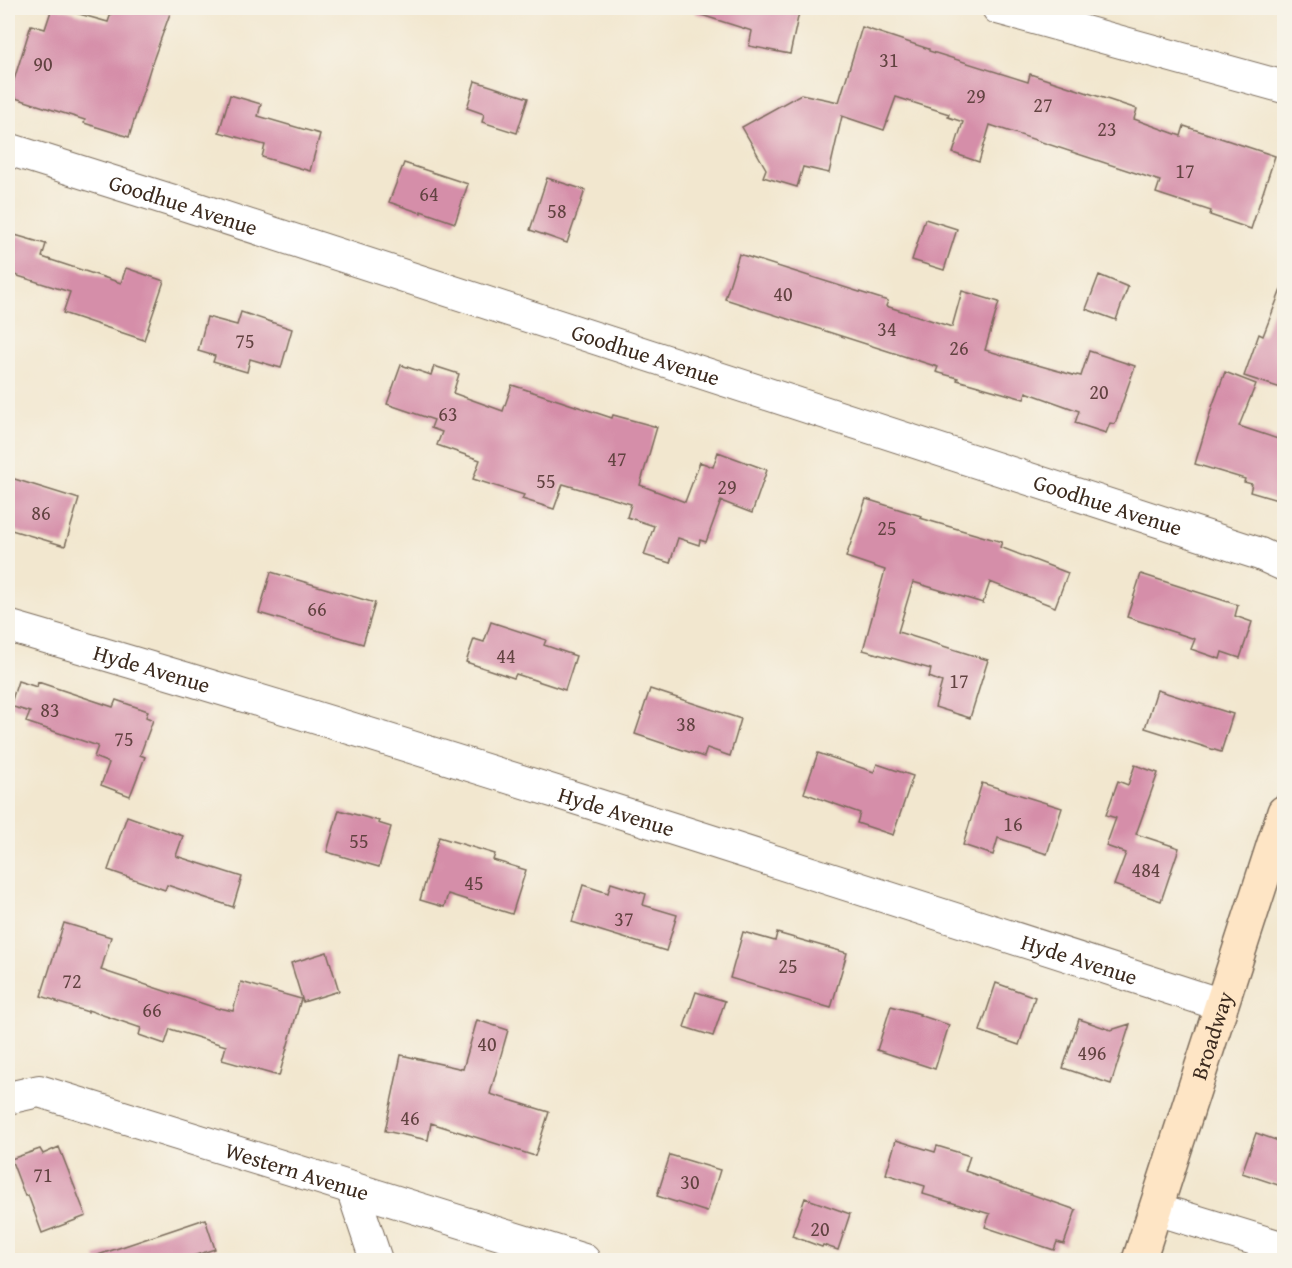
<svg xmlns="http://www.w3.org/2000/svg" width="1292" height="1268" viewBox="0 0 1292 1268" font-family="'Gentium Book Plus',serif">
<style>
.building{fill:#d58ea9}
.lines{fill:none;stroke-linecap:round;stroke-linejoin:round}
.street-casing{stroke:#7b6c5c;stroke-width:34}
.secondary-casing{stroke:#7b6c5c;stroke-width:36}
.street{stroke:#fff;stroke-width:32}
.secondary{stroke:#fee5c5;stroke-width:33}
.labels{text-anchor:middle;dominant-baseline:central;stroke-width:4.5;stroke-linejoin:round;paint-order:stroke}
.number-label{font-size:20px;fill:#624341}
.street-label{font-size:22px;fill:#3b2a1e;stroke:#f7f3e8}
</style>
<rect width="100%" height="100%" fill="#f7f3e8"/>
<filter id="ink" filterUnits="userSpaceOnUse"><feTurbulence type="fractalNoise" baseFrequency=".0167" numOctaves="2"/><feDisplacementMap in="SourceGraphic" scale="12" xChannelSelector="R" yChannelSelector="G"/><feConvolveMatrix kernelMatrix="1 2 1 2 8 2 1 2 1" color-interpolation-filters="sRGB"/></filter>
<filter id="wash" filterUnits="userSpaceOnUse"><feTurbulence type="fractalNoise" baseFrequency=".008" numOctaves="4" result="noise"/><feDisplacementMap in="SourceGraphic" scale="24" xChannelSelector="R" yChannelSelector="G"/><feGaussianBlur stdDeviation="1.35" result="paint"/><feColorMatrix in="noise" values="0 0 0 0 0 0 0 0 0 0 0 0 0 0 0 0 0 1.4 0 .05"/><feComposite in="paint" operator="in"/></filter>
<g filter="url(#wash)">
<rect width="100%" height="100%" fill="#f2e7cf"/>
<g id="blocks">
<path class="building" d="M52,8H58L108,22L113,8H172L151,66L129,137L84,123L85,120L9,96L31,25L45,29Z
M695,8H800L790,54L749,46L752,31L695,13Z
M862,27L929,49V51L1028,82L1030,74L1137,109L1134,119L1181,136L1184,126L1275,156L1251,229L1210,215L1211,211L1156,193L1160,181L990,125L979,162L953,153L963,122L948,117L949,114L896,97L884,130L842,116L829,173L803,167L797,187L763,177L766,169L742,127L801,94L839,102Z
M475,81L528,98L517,133L482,122L484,114L467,108Z
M230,95L261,104L258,116L320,134L310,171L262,157L265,145L219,132Z
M404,163L468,184L455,223L421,211V213L389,202Z
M547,178L585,190L567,243L530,230Z
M925,219L957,229L944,270L912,260Z
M8,233L46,244L42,257L121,283L126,268L164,281L144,340L63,313L70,292L8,273Z
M739,254L888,301L886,306L952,327L962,291L999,302L985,350L1076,376L1077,375L1081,376L1089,351L1135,366L1115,424L1110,423L1106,433L1075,423L1079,411L1026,392L1024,399L957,380L958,378L936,372L938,367L725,299Z
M1099,275L1128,287L1116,320L1086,309Z
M1282,287H1284V389L1244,376L1259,334L1263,336Z
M241,312L292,329L281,368L250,359L247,372L213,362L215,356L198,351L207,317L237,325Z
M401,365L431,375L434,366L459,374L453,393L503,411L512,385L612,418L613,415L657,427L640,485L685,502L700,462L713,467L718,452L767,470L752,513L721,501L706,542L700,540L699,545L678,538L670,563L644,555L654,526L627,517L631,504L563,484L554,509L522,499L524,495L473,479L480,460L437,445L442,432L431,428L434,420L387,404Z
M1225,372L1256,384L1239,426L1284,441V502L1250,492L1252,484L1244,482L1245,479L1195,464L1212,407Z
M8,477L79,499L65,546L8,529Z
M866,499L921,516L920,518L1002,542L1000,547L1068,573L1055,607L990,582L983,603L913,582L898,632L988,660L970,718L935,707L942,682L929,677L931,669L863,650L885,570L846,557Z
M271,572L375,603L363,644L259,613Z
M1141,574L1238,605L1235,616L1252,622L1240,658L1222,652L1220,659L1191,649L1195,639L1127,617Z
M491,622L546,640L544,645L576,656L565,690L516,674L514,678L466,662L474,639L484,642Z
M18,681L37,687L38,682L113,707L116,700L148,711L146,717L153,720L140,755L145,757L130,796L101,785L109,763L94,757L98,746L26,722L30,712L10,706Z
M650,689L741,719L730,756L707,748L704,757L635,734Z
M1157,690L1233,714L1221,752L1145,728Z
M818,753L874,772L877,764L913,776L893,835L857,823L860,813L804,793Z
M1135,765L1158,773L1136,834L1179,848L1161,901L1114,885L1126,853L1106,846L1116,818L1106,815L1118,781L1128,785Z
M982,783L1062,808L1047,854L998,838L993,855L963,845Z
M339,810L379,821L378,823L391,827L379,867L327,852Z
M127,816L183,836L176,856L242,877L233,907L167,885L165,890L108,870Z
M439,837L495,854L493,860L526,870L512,914L448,894L444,907L420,900Z
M611,883L646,894L643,905L677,915L666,951L572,922L583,885L608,893Z
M64,923L111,937L101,970L219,1009L220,1008L233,1011L241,982L301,999L279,1076L222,1060L226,1046L170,1029L165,1044L139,1035L141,1028L88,1010V1012L56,1002L57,1001L41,996Z
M743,932L775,941L777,933L847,953L831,1008L730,978Z
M327,952L339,991L303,1002L291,963Z
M996,983L1035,997L1019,1045L980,1031Z
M696,992L725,1001L713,1036L684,1027Z
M891,1006L920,1014L919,1015L949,1025L935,1069L877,1050Z
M1079,1019L1111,1030L1130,1024L1111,1084L1063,1068Z
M477,1020L508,1030L490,1094L549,1112L535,1156L431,1123L428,1140L385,1131L401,1055L463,1069Z
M1256,1133L1284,1143V1187L1242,1173Z
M896,1140L935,1152L937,1146L970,1156L965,1171L1076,1210L1064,1244L1057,1242L1054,1250L985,1227L990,1214L923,1194L925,1186L886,1174Z
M59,1147L86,1216L42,1233L28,1195L25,1196L11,1159L40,1149L43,1154Z
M670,1155L720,1170L707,1212L657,1196Z
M805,1198L850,1214L838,1250L823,1245L822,1247L792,1236Z
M205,1219L215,1249L180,1260H96L95,1256Z"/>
</g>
</g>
<g filter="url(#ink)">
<use href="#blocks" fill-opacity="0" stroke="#7b6c5c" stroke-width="1.5"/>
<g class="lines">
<g class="street-casing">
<g id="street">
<path d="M998,8L1284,87"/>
<path id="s1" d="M8,149L186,205L1260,554L1284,565"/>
<path id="s2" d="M8,626C415,744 818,875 1222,1005"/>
<path id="s3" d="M8,1098L39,1091L584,1260"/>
<path d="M352,1188L376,1260"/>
<path d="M1156,1209L1284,1248"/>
</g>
</g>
<g class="secondary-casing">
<g id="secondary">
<path id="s4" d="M1139,1260L1284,812"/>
</g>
</g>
<use href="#street" class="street"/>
<use href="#secondary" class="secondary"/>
</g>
</g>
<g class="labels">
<g class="number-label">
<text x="889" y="59">31</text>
<text x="43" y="63">90</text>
<text x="976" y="95">29</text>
<text x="1043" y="104">27</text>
<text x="1107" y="128">23</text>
<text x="1185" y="170">17</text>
<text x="429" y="193">64</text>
<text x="557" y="210">58</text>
<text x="783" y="293">40</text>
<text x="887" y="328">34</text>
<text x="245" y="340">75</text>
<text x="959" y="347">26</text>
<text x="1099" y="391">20</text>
<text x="448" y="413">63</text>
<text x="617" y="458">47</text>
<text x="546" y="480">55</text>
<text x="727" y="486">29</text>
<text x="41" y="512">86</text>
<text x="887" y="527">25</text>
<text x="317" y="608">66</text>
<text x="506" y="655">44</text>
<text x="959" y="680">17</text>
<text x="50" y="709">83</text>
<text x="686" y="723">38</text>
<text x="124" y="738">75</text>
<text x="1013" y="823">16</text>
<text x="359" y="840">55</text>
<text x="1146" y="869">484</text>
<text x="474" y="882">45</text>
<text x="624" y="918">37</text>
<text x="788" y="965">25</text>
<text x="72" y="980">72</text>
<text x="152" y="1009">66</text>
<text x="487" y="1043">40</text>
<text x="1092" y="1052">496</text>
<text x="410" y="1117">46</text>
<text x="43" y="1174">71</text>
<text x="690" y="1181">30</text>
<text x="820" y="1228">20</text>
</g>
<g class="street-label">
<text stroke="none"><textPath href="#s1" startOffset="184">Goodhue Avenue</textPath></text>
<text stroke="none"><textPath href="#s1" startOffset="670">Goodhue Avenue</textPath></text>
<text stroke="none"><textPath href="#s1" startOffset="1156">Goodhue Avenue</textPath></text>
<text stroke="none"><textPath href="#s2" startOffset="150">Hyde Avenue</textPath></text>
<text stroke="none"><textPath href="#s2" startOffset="636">Hyde Avenue</textPath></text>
<text stroke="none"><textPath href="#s2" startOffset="1122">Hyde Avenue</textPath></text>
<text stroke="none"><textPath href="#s4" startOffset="236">Broadway</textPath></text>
<text stroke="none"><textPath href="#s3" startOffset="302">Western Avenue</textPath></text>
</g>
</g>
<rect width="1292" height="1268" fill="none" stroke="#f7f3e8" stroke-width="30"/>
</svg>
